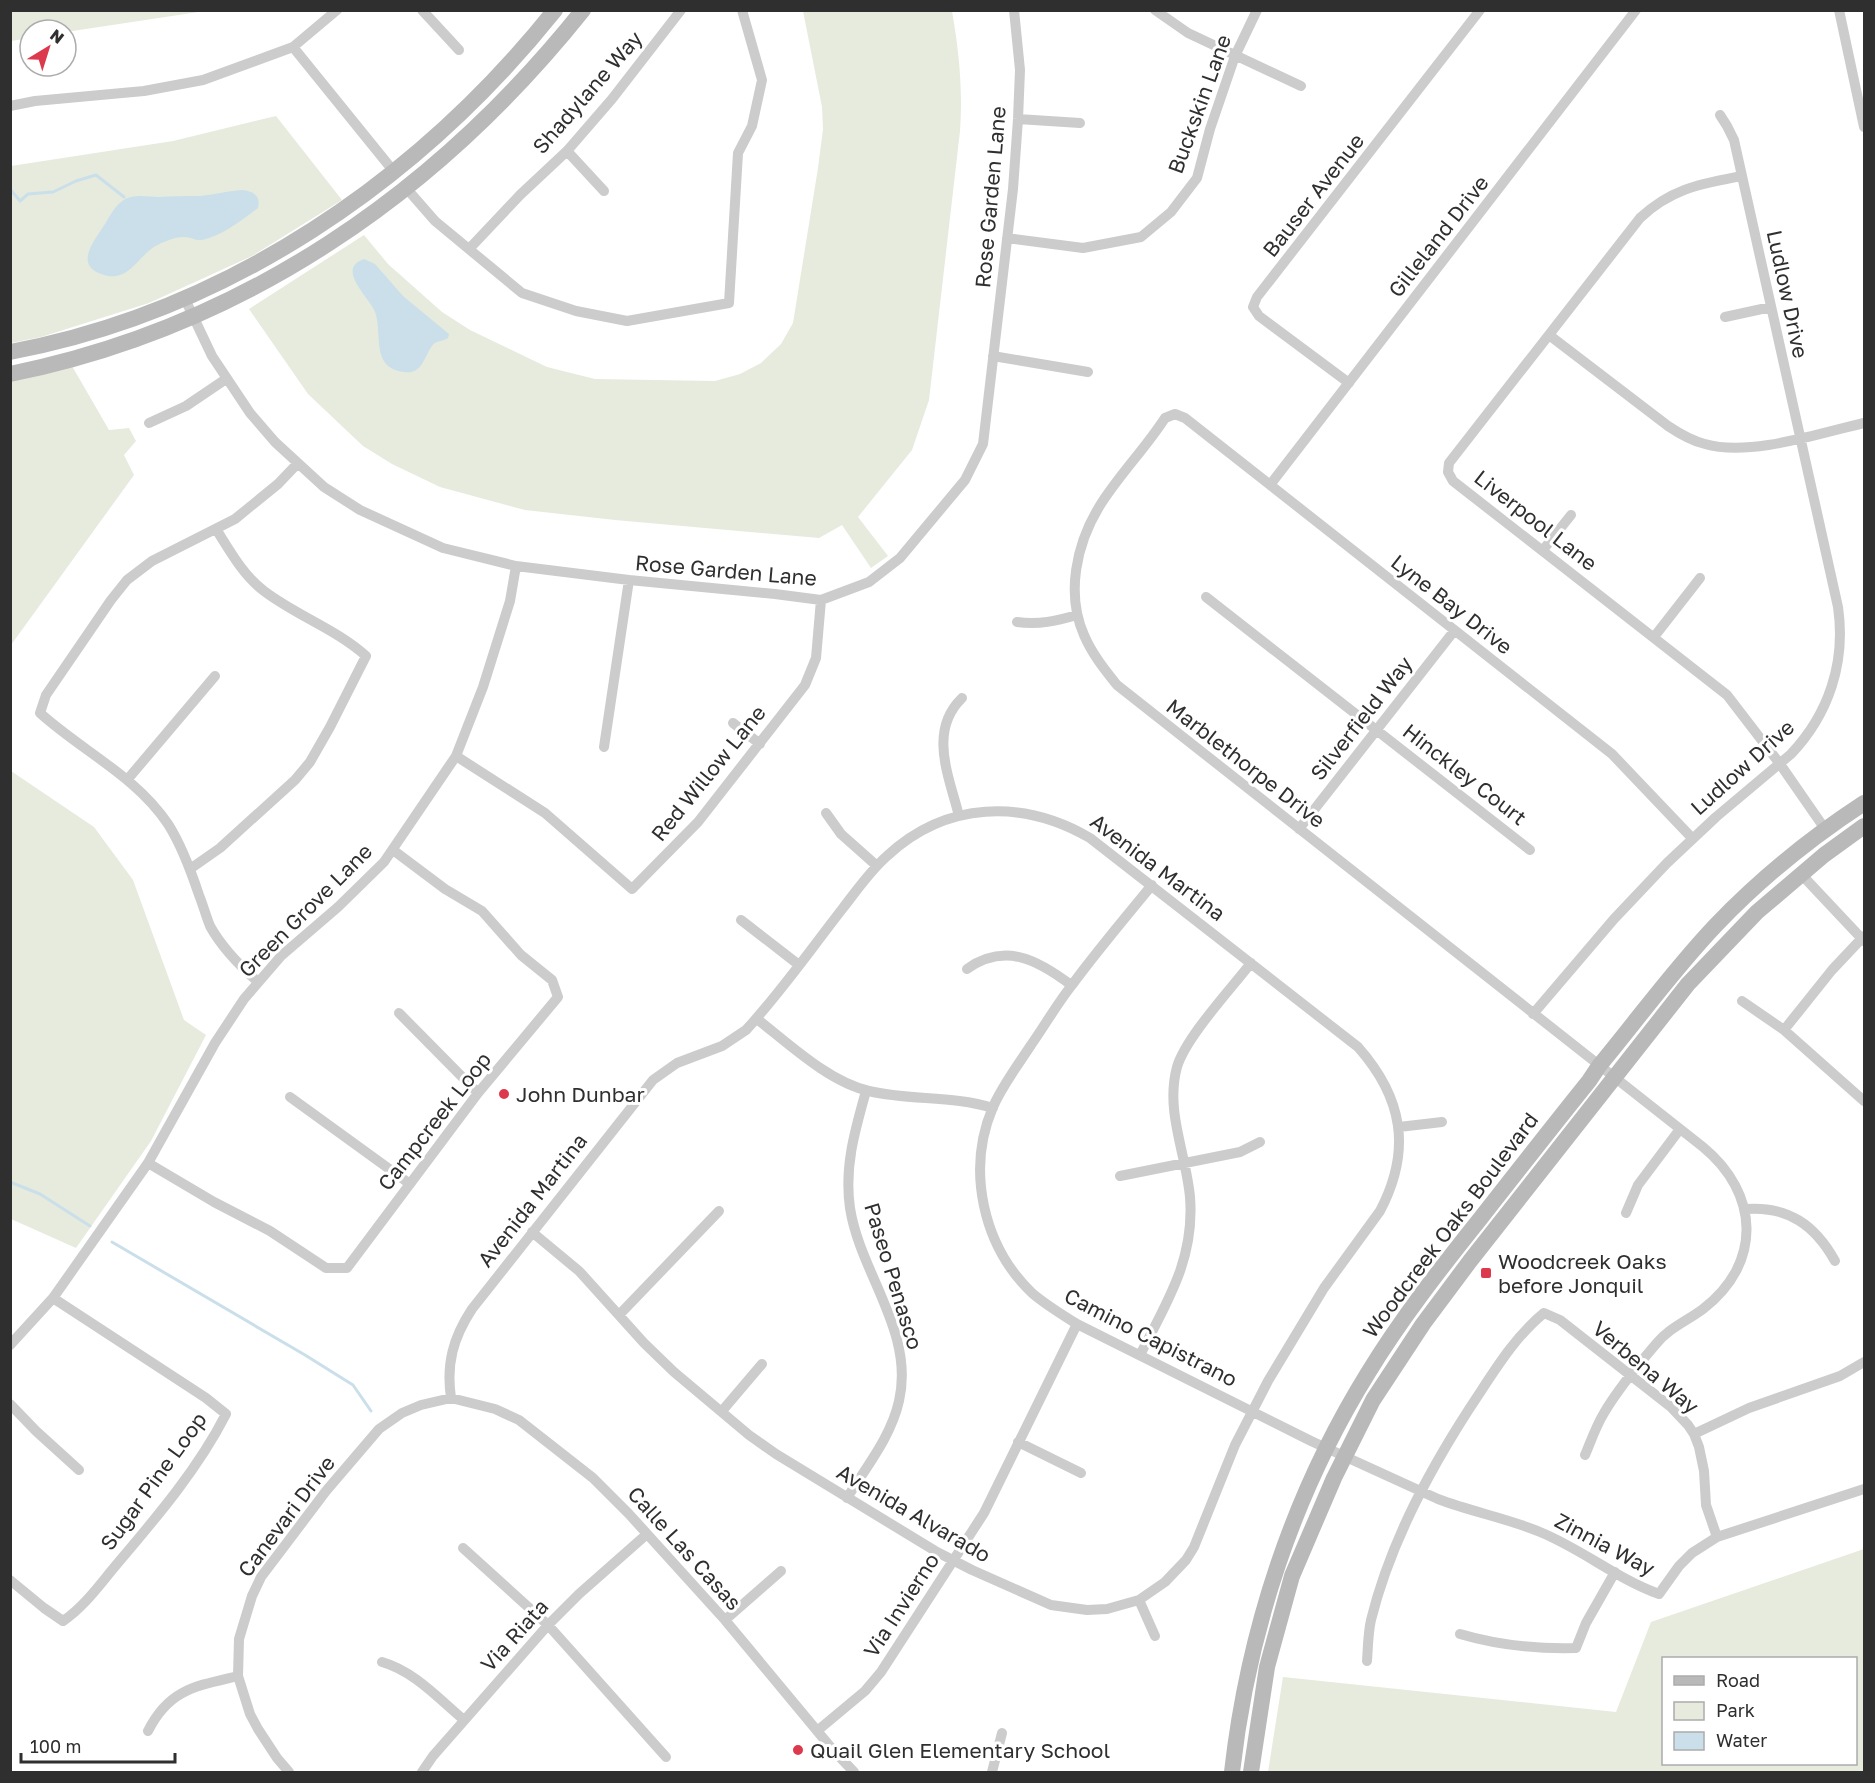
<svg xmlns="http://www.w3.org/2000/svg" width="1875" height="1783" viewBox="0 0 1875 1783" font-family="'Golos Text',sans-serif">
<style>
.green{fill:#e6ebdd;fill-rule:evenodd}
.water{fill:#cadfea}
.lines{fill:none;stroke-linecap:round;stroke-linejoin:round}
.stream{stroke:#cadfea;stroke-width:3}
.street{stroke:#ccc;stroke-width:10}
.secondary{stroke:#b9b9b9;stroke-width:16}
.poi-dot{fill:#dd394d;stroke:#fff;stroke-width:2}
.labels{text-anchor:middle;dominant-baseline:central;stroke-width:6;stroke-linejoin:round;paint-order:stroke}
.street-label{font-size:21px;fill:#2f2f2f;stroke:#fff}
.poi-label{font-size:21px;fill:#2f2f2f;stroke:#fff;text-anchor:start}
</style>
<rect width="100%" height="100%" fill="#fff"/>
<path class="green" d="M11,10H205V11L66,32V30H30V38L11,41Z
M803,11H952C959,51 963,90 960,131L929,400L912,450L858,517L888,556L871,568L842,525L819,538L615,520L525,510L440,487L392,464L363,446L308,394L249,309L364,235L388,264L442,312L470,330L547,367L595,379L715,381L740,374L761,363L781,344L793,323L818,168L823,129L822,107Z
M276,116L342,200L252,256L149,303L41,337L11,343V166L173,141Z
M72,366L109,430L129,428L136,441L124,455L134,475L11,645V379Z
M11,771L94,827L133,880L184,1020L206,1035L151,1141L76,1248L11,1219Z
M1864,1549V1772H1268L1283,1677L1616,1712L1651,1622ZM1664,1658H1856V1764H1664Z"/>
<path class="water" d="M241,190C253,191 261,195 258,208C242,220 222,236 202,240C196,241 191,237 184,237C175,237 162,242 154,247C136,259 127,284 101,274C76,265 92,244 101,230C109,219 116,200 131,197C140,195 150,197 159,197C173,196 186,196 200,196C213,195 227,191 241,190Z
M364,259L375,264L403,296L449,334L448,338C442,342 436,340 432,346C424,357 422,375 404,372C370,368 383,333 375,312C370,298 335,269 364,259Z"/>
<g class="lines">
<path class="stream" d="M10,189L20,201L28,194L53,192L76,181L96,175L124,197
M10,1182L40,1194L90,1226
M112,1242L305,1355L353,1385L371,1411"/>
<path class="street" d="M422,10L459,50
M1155,10L1188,33L1301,86
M1839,10L1864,127
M293,47L395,173
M10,106L35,101L144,91L203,80L293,47L337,10
M1018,119L1080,123
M567,151L604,191
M1742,176C1701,184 1672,188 1640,218L1449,463L1448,472L1453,481L1727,695L1780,764L1825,829
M407,189L435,221L522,293L576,311L627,321L729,303L738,153L752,126L762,80L742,10
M1007,238L1083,248L1141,237L1171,212L1197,178L1210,129L1235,56L1257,10
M470,248L520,195L567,151L612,99L681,10
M184,297L212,356L250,413L275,442L324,487L360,510L443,548L516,566L629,580L775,594L821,600L869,582L900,558L965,480L983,444L1013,189L1018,119L1020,70L1014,10
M1725,317L1771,307
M1549,335L1668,426C1680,434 1692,441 1705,444C1750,457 1820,433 1864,423
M993,356L1088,372
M1349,383L1259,316L1253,307L1257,297L1480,10
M149,423L186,406L226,379
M1270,485L1636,10
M1543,550L1571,515
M1206,597L1530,850
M1017,622C1039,625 1056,621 1077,615
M1654,637L1700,578
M733,723L760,744
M604,747L629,580
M456,756L545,813L632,889L698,822L805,685L816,658L821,600
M127,780L215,676
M826,813L841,834L877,866
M959,816C949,776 928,731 962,698
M1299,829L1454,631
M190,869L220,848L295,780L310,762L330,727L366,656C336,629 297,616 264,591C243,575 230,551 216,529
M1801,874L1864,941
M1152,885C1125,918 1097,951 1072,985C1057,1004 1045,1025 1031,1045C1018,1065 1002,1086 993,1107C966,1170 983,1246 1032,1293C1046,1305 1061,1314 1077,1324L1311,1441L1438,1499C1472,1512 1507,1518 1540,1532C1582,1549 1617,1579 1659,1594L1679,1566L1692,1553L1717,1537L1864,1489
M741,920L799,965
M967,969C1005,942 1038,960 1071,985
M257,981C239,965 222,948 210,926C206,916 203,905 199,895C191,871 182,846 168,824C136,776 82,751 40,713L46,695L111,600L127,580L152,561L235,519L278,484L298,463
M1742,1001L1784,1030L1864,1101
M399,1013L478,1093
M1533,1014L1614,919L1667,863L1716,817L1791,754C1829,714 1846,662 1838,607L1734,140L1727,126L1720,115
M757,1019C789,1044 829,1082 869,1091C910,1101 952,1095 993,1108
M1784,1030L1832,970L1864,936
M290,1097L410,1184
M1399,1127L1442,1122
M148,1163L214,1202L270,1231L326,1268H347L478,1093L558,997L552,980L521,955L482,911L445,889L393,850
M1120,1176L1240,1152L1260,1142
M1746,1209C1788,1206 1815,1225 1835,1261
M1626,1213L1638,1185L1680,1129
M619,1315L719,1211
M10,1345L53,1298L148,1163L215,1043L244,999L281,956L338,907L384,862L456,756L483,687L510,601L516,566
M1140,1355C1167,1302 1195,1259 1190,1197C1186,1153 1165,1111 1177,1067C1186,1037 1231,989 1251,963
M451,1398C446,1364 453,1338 472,1309L653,1080L677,1063L722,1046L746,1030C781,992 811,949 843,908C857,890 870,871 887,856C946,801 1023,799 1090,838L1358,1047C1403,1098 1412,1150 1380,1211L1324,1288L1268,1381L1235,1445L1194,1547L1186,1560L1165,1582L1139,1600L1107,1609L1087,1610L1051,1605L972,1570L937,1552L776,1454L749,1435L674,1372L644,1343L579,1271L532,1232
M10,1404L36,1431L79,1470
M722,1411L762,1364
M1694,1434L1749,1408L1840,1376L1864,1362
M1018,1442L1081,1473
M1585,1455C1591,1441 1596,1426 1604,1413C1618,1389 1638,1365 1656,1344C1669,1328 1687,1321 1703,1309C1763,1263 1759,1193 1703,1147L1117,685C1105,670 1092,654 1084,635C1066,594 1076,545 1099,507C1118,476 1145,449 1165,418L1175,414L1185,418L1612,754L1692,838
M847,1498C866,1467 891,1437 899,1401C915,1332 860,1273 850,1208C844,1167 855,1130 866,1091
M463,1548L548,1625L666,1757
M10,1580L44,1608L63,1621C85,1606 100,1584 117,1564C156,1518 198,1469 226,1414L206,1398L53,1298
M1139,1600L1155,1636
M725,1620L781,1571
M1460,1634C1497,1645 1537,1649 1576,1648L1586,1623L1615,1572
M1367,1661C1368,1647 1368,1633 1371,1620C1391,1539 1433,1463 1479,1394C1498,1365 1517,1335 1544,1313L1560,1320L1671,1407L1688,1425L1694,1434L1699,1447L1704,1471L1706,1505L1717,1537
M382,1662C414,1671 439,1699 464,1720
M148,1731C169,1689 196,1686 238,1676
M817,1731L865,1691L881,1672L984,1513L1077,1324
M289,1772L277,1758L258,1729L250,1714L238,1676L239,1639L252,1596L261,1577L286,1544L326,1491L379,1429L402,1413L421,1405L451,1398L495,1409L519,1420L593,1478L629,1514L725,1620L833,1750L854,1772
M422,1772L433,1756L548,1625L579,1594L647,1534
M992,1772L1002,1733"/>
<path class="secondary" d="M10,352C228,311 418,181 555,10
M10,374C243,327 436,194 583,10
M1232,1772C1248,1631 1293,1494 1368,1373C1401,1319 1440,1269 1480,1219C1516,1173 1552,1127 1589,1081L1599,1066C1638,1019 1674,969 1716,925C1759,880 1812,837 1864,803
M1251,1772L1267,1667L1292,1576L1334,1478L1373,1400L1423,1324L1470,1261L1688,984L1757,912L1824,855L1864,826"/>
</g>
<g class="poi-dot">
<circle cx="504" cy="1094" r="6"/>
<rect x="1480" y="1267" width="12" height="12" rx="3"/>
<circle cx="798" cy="1750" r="6"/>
</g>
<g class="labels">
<g class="street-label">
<text transform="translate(587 92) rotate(-49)">Shadylane Way</text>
<text transform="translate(1199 104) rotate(-70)">Buckskin Lane</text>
<text transform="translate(1313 195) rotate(-52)">Bauser Avenue</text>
<text transform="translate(990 197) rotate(-85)">Rose Garden Lane</text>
<text transform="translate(1438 236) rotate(-52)">Gilleland Drive</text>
<text transform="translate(1788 294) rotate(78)">Ludlow Drive</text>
<text transform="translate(1536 520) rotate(38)">Liverpool Lane</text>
<text transform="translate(726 570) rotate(5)">Rose Garden Lane</text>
<text transform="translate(1452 604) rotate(38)">Lyne Bay Drive</text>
<text transform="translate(1361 718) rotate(-52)">Silverfield Way</text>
<text transform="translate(1246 763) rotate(38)">Marblethorpe Drive</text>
<text transform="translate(1742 767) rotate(-42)">Ludlow Drive</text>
<text transform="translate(708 773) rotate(-51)">Red Willow Lane</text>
<text transform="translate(1465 774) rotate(38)">Hinckley Court</text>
<text transform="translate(1158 867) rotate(37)">Avenida Martina</text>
<text transform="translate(305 910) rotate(-45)">Green Grove Lane</text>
<text transform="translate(434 1121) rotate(-52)">Campcreek Loop</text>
<text transform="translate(532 1200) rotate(-52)">Avenida Martina</text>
<text transform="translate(1450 1225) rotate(-53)">Woodcreek Oaks Boulevard</text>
<text transform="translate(894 1276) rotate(73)">Paseo Penasco</text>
<text transform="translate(1151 1337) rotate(27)">Camino Capistrano</text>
<text transform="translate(1646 1367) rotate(40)">Verbena Way</text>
<text transform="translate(153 1481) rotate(-54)">Sugar Pine Loop</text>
<text transform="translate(914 1513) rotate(30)">Avenida Alvarado</text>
<text transform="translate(286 1516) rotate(-53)">Canevari Drive</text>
<text transform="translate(1605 1544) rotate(28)">Zinnia Way</text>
<text transform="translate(685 1548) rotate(48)">Calle Las Casas</text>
<text transform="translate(901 1605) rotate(-57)">Via Invierno</text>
<text transform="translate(514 1635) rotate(-48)">Via Riata</text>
</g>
<g class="poi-label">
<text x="516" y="1094">John Dunbar</text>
<text x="1498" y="1261">Woodcreek Oaks<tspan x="1498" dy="24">before Jonquil</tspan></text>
<text x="810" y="1750">Quail Glen Elementary School</text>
</g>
</g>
<rect width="1875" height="1783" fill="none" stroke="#2f2f2f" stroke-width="24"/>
<rect x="1662" y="1657" width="195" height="108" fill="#ffffff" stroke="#acacac" stroke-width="1.5"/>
<rect x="1674" y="1676" width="30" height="9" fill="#b9b9b9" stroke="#acacac" stroke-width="1.5"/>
<text x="1716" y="1687" font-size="18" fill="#2f2f2f">Road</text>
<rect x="1674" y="1702" width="30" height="18" fill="#e6ebdd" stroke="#acacac" stroke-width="1.5"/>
<text x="1716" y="1717" font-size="18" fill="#2f2f2f">Park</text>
<rect x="1674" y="1732" width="30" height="18" fill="#cadfea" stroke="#acacac" stroke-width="1.5"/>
<text x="1716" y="1747" font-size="18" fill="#2f2f2f">Water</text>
<g transform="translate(48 48) rotate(38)"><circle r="28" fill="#ffffff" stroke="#acacac" stroke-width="1.5"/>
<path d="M0-4.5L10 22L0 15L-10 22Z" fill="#dd394d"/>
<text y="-9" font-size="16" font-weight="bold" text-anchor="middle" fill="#2f2f2f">N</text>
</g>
<path d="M21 1753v9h154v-9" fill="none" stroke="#2f2f2f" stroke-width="3"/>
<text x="30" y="1753" font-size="18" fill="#2f2f2f" stroke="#ffffff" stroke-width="4.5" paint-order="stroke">100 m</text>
</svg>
